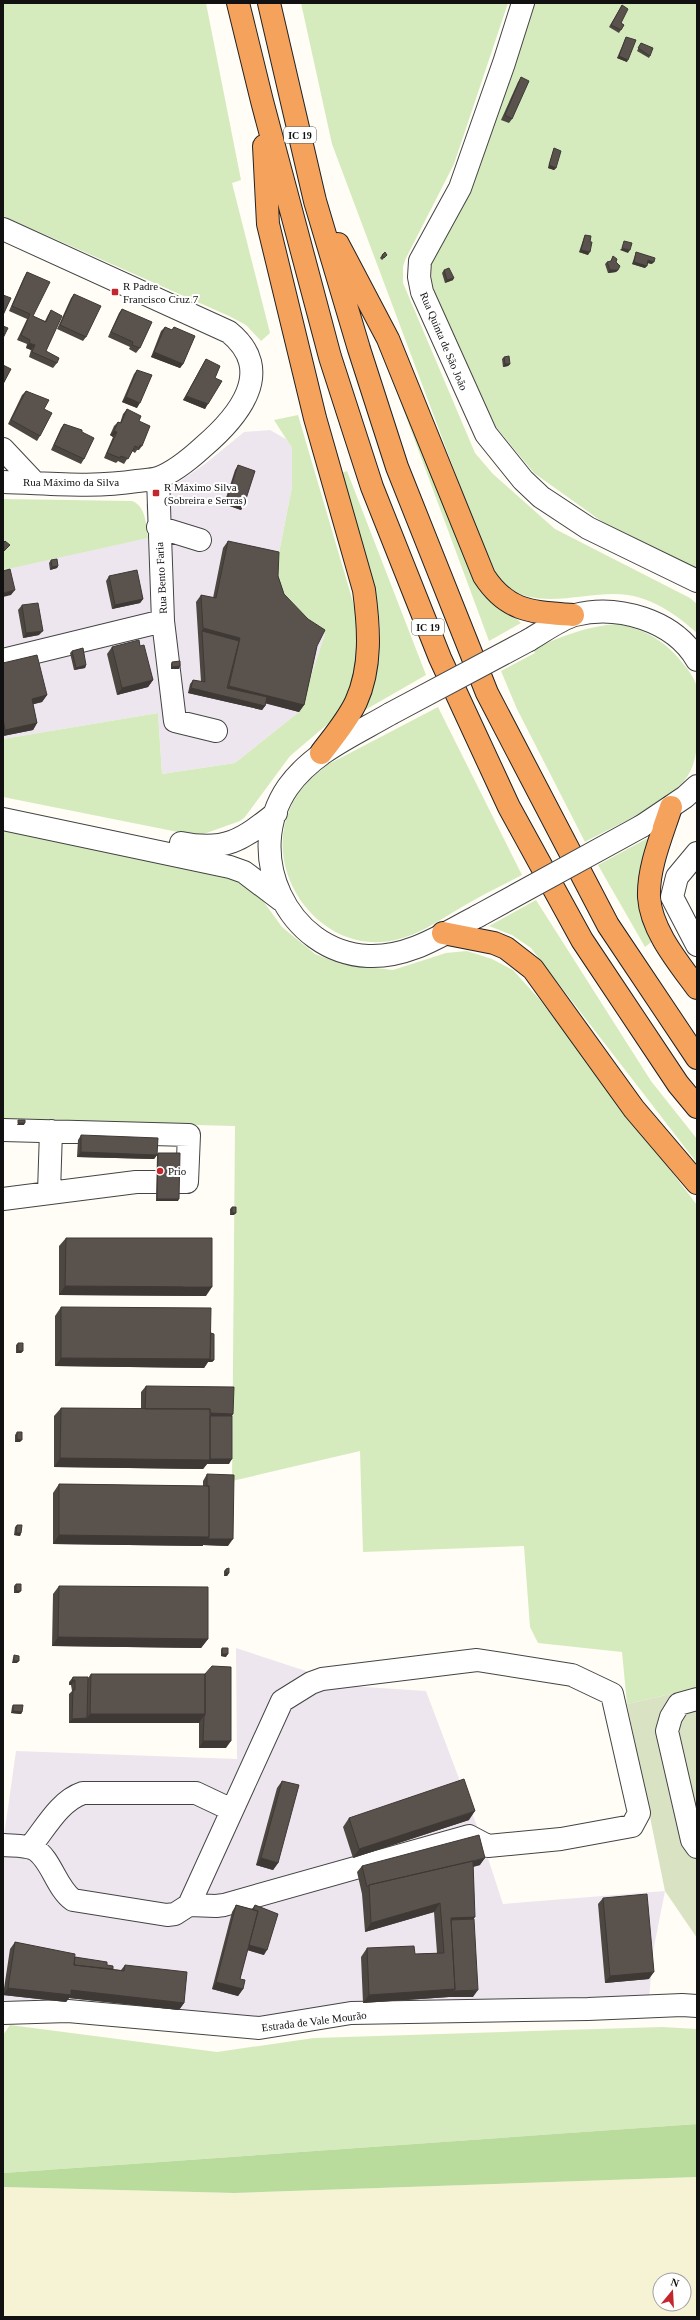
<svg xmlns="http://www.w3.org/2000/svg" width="700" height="2320" viewBox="0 0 700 2320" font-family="Georgia,serif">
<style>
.industrial{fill:#eee6ef}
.farmland{fill:#f6f3d4;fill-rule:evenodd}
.green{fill:#d5ebbd}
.forest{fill:#b9dc9c}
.cemetery{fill:#d9e3c4}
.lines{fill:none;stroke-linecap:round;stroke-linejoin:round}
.minor-casing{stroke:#444;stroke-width:24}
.highway-casing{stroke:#222;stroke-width:24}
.minor{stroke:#fff;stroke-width:22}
.highway{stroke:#f5a25d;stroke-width:22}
.minor-bridge-casing{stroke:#444;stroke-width:24;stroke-linecap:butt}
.minor-bridge{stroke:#fff;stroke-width:22}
.wall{fill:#4d4742}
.shaded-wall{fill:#3f3936}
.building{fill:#5a524d;stroke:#3f3936}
.poi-dot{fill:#c4262e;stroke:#fff;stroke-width:1.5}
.labels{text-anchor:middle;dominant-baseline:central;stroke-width:4;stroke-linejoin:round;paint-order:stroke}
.shield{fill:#fff;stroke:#585858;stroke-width:1}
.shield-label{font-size:10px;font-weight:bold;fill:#111}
.poi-label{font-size:11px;fill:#111;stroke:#fff;text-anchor:start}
.street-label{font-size:11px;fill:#111;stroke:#fff}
</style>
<rect width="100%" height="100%" fill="#fffdf5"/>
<path class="industrial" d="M270,430L286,439L292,448V487L279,553L312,627L325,634L299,712L235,763L162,774L158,713L3,739V567L148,538L146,504L205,464L244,432Z
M236,1648L306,1671L334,1685L426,1691L480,1834L503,1904L665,1891L653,1952L649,2000L346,2007L240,2019L3,2000V1843L16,1751L237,1759Z"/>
<path class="farmland" d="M697,2177V2317H3V2187L234,2193ZM660,2280H684V2304H660Z"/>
<path class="green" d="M3,3H206L241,180L232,183L270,333L261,341L246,325L229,316L3,216Z
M301,3H508L454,164L405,260L403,267V283L475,453L493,474L555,529L690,598L697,604V633C677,615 656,600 628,595C590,589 538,613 506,585C497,577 492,565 486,555L332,144Z
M534,3H697V574L618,533L534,473L496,427L433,290L430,276L431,262L472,187Z
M378,341L511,613L521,623L489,641Z
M298,415L358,619L356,668L349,696L341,708L330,722L290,756L245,817L240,821L198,836L3,797V739L158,713L162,774L235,763L299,712L325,634L312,627L288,605L277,585L279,553L292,487V448L274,420Z
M347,471L426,675L358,714C365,690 374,667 379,643C386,604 351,515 339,474Z
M3,499L132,501C146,506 146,525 148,538L3,570Z
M618,624C647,630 667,642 685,666C690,672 695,680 697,687C699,699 697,713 697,724C697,743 698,760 687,777C671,802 612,827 585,842L517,709L501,671L535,653L533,649C562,636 587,626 618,624Z
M438,707L522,875C505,884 486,893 469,903C440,919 415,940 381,942C315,946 264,871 289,811C296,792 311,778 327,765Z
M3,826L236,876L258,894L282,927L315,954L341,964L393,970L446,953L467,951L492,959L513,970L540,1000L697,1205V1688L627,1704L622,1652L538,1643L530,1627L524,1546L363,1552L360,1451L232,1481L235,1126L3,1120Z
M648,838L647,850L654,940L645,947L598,865Z
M536,900L651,1081L697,1139V1163L531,948L512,935L489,926Z
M10,2025L217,2052L314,2038L662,2027L697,2029V2124L3,2173V2035Z"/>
<path class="forest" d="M697,2124V2177L234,2193L3,2187V2173Z"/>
<path class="cemetery" d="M697,1688V1938L665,1891L627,1704Z"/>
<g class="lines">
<g class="minor-casing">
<path id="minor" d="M523,3L504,63L460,188L420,261L419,277L422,292L486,434L523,480L541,497L588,528L697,581
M3,229L229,332C277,371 238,417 203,447C191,458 174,472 158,478C152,480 144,480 137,481C93,488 47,483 3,482
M3,449L35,483
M158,478L163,621L175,721L216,731
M158,527L200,540
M529,640C543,632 560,619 575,615C617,604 674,620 697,660
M3,660L163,621
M390,714C354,735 313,752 288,787C242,853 287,952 368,956C409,958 443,934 478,916
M3,819L230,867L244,872L281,900
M642,826L685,797L697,786
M181,843C225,852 242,840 276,813
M697,853L677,877L672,897L697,945
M3,1130L189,1135L187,1182H136L3,1199
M49,1192L51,1131
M697,1699L679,1704L671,1717L667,1731L692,1840L697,1847
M3,1845C12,1846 25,1845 34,1849C51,1858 56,1888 73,1900L167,1915L175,1914L189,1905L282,1701L311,1683L322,1679L477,1660L572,1675L612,1694L639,1813L632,1826L561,1839L488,1846L469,1836L224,1905L216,1906L189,1905
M30,1847C45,1829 59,1801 83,1793H196L232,1810
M3,2013L68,2011L259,2028L351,2013L588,2009L682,2005L697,2006"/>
</g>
<g class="highway-casing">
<path id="highway" d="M238,3L262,101L330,357L372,487L440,658L509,807L582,940L678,1084L697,1107
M269,3L315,201L359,349L397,467L487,693L608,925L697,1058
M264,146L268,224L315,418L364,590C369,627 372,667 356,702C347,721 333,737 321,753
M338,244L388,339L484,576C508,613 534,612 573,615
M671,807C662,835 648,867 649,897C651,930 678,962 697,988
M443,933L494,943L506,948L533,969L634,1109L697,1183"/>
</g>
<use href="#minor" class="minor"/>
<use href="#highway" class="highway"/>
<g class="minor-bridge-casing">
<path id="minor-bridge" d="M390,714L529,640
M478,916L642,826"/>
</g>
<use href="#minor-bridge" class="minor-bridge"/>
</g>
<path class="wall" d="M622,5L621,23L624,25L619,33L609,27Z
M626,37L627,62L617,58L625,39Z
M641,43L650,56L649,58L637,51Z
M521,77L512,119L509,123L501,120L518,82Z
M554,148L556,168L554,170L548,168L553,151Z
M585,235L590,242L588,255L579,252L584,237Z
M636,252L652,264L648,263L645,268L632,264Z
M382,255H387L382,260L380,258Z
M613,256L616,262L618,270L616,272L608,273L605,264L607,262L611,261Z
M444,270L453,280L445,283L442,273Z
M27,272L33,316L45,321L48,315L51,310L46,351L57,363L53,368L29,357L31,350L26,348L27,344L17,340L27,319L9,311L24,277Z
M74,294L86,337L83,341L57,329L71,298Z
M122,309L140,348L136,353L129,349L130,347L108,337L119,313Z
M165,327L172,330L174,327L183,364L180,368L151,357L161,331Z
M504,357L510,364L508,366L503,367L502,359Z
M206,359L215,378L205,409L183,400L203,364Z
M137,370V408L122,402L134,374Z
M26,391L44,409L40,436L37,441L8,424L22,395Z
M127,409L139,421L142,446L139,450H137L135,453L132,451L124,464L118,461L116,463L104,458L113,437L110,435L114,426L118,422L120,423L123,414Z
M64,424L82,432L84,459L81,464L51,450L61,428Z
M238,465L244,505L241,510L224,504L235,470Z
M228,541L278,576L284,594L317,646L304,705L299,712L266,703L265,706L262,710L188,693L190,684L193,680L201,682L196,602L201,595L213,598L223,548Z
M51,560L58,566L57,568L50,570L49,563Z
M109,576L143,599L140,603L112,609L106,581Z
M22,605L39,635L23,638L18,610Z
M140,646L153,680L148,687L117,695L107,654L112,647Z
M72,651L86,665L85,668L74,670L70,653Z
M172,662L180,666L179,669H171V664Z
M3,663L47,695L42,702L33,704L37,723L33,730L3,736Z
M81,1135L157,1154L158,1153L178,1201H156L157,1155L154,1159L77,1157L78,1140Z
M232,1207L234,1215H230V1209Z
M66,1238L206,1296L59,1295V1246Z
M61,1307L211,1333L214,1360L212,1362H208L204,1368L55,1366V1316Z
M18,1343L23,1351L21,1353H16V1345Z
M146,1386L233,1414L232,1416L229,1464H207L203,1469L54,1467V1416L61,1408L141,1409V1392Z
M17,1432L20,1442H15V1435Z
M207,1474L228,1546L203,1545V1546L53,1544V1493L59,1484L203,1486V1481Z
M17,1525L21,1533L20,1536L14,1535L15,1527Z
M226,1569L229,1573L227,1576H224V1571Z
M16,1584L19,1593H14V1586Z
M59,1586L208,1639L201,1648L52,1646L53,1594Z
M222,1648L226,1657L221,1656V1650Z
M14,1655L17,1663H12L13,1658Z
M91,1674H205L226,1748H199V1723H69V1694L72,1691L71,1685H69V1682L73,1677L88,1678Z
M13,1705L22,1712L21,1714L11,1713L12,1707Z
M282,1781L278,1863L273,1870L256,1865L277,1788Z
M349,1818L469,1820L353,1858L343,1827Z
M480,1865L473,1867L474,1919L473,1997H449L363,2003L361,1957L367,1948L415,1954L437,1953L434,1912L365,1932L362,1894L357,1872L362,1866Z
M603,1898L649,1979L605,1983L598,1904Z
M236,1905L252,1909L255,1905L264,1955L247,1950L240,1979L243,1989L238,1996L212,1989L232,1912Z
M15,1942L107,1965L113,1969L121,1970L125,1965L184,2003L179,2010L69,1998L66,2002L3,1995L10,1949Z"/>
<path class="shaded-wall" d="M619,56L628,60L627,62L617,58Z
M549,165L556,168L554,170L548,168Z
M622,248L630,250L628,253L620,250Z
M581,250L590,252L588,255L579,252Z
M648,260L654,262L652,264L647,263Z
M634,262L647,266L645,268L632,264Z
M610,270H618L616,272L608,273Z
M454,278L453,280L445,283L447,280Z
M29,343L35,345L31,350L26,348Z
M154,352L183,364L180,368L151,357Z
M505,364H510L508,366L503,367Z
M186,396L208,404L205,409L183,400Z
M126,397L140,403L137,408L122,402Z
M114,431L117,432L113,437L110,435Z
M227,499L244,505L241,510L224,504Z
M58,566L57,568L50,570L52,567Z
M15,590L11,595L3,597V593Z
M143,599L140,603L112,609L115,605Z
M203,628L240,638L235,645L202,631Z
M43,631L39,635L23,638L26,633Z
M86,665L85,668L74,670L76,668Z
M180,666L179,669H171L172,667Z
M153,680L148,687L117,695L122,688Z
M229,686L304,705L299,712L224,693Z
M191,688L265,706L262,710L188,693Z
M47,695L42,702L27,706L32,699Z
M37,723L33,730L3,736V732L5,730Z
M18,1123H25L24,1125H17Z
M81,1152L157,1155L154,1159L77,1157Z
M157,1199H179L178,1201H156Z
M232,1213H236L234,1215H230Z
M65,1286L212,1287L206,1296L59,1295Z
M18,1351H23L21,1353H16Z
M61,1358L210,1359L214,1360L212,1362H208L204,1368L55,1366Z
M145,1411L233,1414L228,1421Z
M17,1439L22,1440L20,1442H15Z
M60,1458L207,1459H232L229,1464H207L203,1469L54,1467Z
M16,1533H21L20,1536L14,1535Z
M59,1535L209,1537L233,1539L228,1546L203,1545V1546L53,1544Z
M226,1573H229L227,1576H224Z
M16,1591H21L19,1593H14Z
M58,1637L208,1639L201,1648L52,1646Z
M222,1654H228L226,1657L221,1656Z
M14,1661H19L17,1663H12Z
M72,1680H75L71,1685H69Z
M13,1711L22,1712L21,1714L11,1713Z
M90,1714H205L199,1723H69L72,1719L87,1718Z
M203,1741H231L226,1748H199Z
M475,1811L469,1820L353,1858L359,1849Z
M261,1858L278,1863L273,1870L256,1865Z
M485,1858L480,1865L369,1892V1886Z
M440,1903L434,1912L365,1932L371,1923Z
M475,1917L469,1926L450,1927L451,1918Z
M248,1945L267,1950L264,1955L244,1949Z
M654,1972L649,1979L605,1983L610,1976Z
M216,1982L243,1989L238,1996L212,1989Z
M8,1988L71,1990L184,2003L179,2010L69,1998L66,2002L3,1995Z
M455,1989L449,1997L363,2003L369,1995Z
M478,1990L473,1997H449L454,1991Z"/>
<path class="building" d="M622,5L628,9L621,23L624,25L621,30L611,25Z
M626,37L636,40L628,60L619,56Z
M641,43L653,48L650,56L638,48Z
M521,77L529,81L512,119L505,115Z
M554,148L561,151L556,168L549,165Z
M585,235L591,236L590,242H592L590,252L581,250Z
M624,241L632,243L630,250L622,248Z
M385,252L387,255L384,258L382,255Z
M636,252L655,258L654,262L648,260L647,266L634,262Z
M613,256L617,259L616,262L620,266L618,270H610L607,262L611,261Z
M449,268L454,278L447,280L444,270Z
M27,272L50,282L33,316L46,322L51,310L62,316L46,351L59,358L57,363L32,352L35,345L29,343L30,340L21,335L30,314L12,306Z
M74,294L101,306L86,337L60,325Z
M3,295L11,298L3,315Z
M122,309L152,322L140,348L132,345L133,342L111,332Z
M3,326L8,328L3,338Z
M165,327L172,330L174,327L195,336L183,364L154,352Z
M509,356L510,364H505L504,357Z
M206,359L220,366L215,378L222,381L208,404L186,396Z
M3,365L11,369L3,384Z
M137,370L152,375L140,403L126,397Z
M26,391L49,400L44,409L52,413L40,436L11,420Z
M127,409L141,416L139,421L150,426L142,446L140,445L139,448L135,446L128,459L121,456L120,458L107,453L117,432L114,431L118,422L121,423Z
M64,424L82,430V432L94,438L84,459L54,445Z
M238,465L255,471L244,505L227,499Z
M5,541L10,545L3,552V543Z
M228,541L279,552L278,576L284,594L308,619L325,630L317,646L304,705L229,686L240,638L203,628L201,595L216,598Z
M57,559L58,566L52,567L51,560Z
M10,569L15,590L3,593V571Z
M137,570L143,599L115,605L109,576Z
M38,603L43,631L26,633L22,605Z
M202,631L239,641L227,688L267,697L265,706L191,688L193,680L205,682Z
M139,640L140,646L144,645L153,680L122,688L112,647Z
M83,648L86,665L76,668L72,651Z
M37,655L47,695L32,699L37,723L5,730L3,719V663Z
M180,661V666L172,667V662Z
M18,1120H25V1123H18Z
M81,1135L158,1138L157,1155L81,1152Z
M158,1153H180L179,1199H157Z
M232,1207H236V1213H232Z
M66,1238H212V1287L65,1286Z
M61,1307L211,1308L210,1359L61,1358Z
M211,1333L214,1334V1360H210Z
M18,1343H23V1351H18Z
M146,1386L234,1387L233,1414L210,1413V1409H145Z
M61,1408L210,1409V1460L60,1458Z
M210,1416H232V1459H210Z
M17,1432H22V1440L17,1439Z
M207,1474L234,1475L233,1539H208L209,1537V1486H207Z
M59,1484L209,1486V1537L59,1535Z
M17,1525H22L21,1533H16Z
M229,1568V1573H226V1569Z
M16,1584H21V1591H16Z
M59,1586L208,1587V1639L58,1637Z
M222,1648H228V1654H222Z
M14,1655L19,1656V1661H14Z
M212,1666L231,1667V1741H203L204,1717L205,1714V1674Z
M91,1674H205V1714H90Z
M73,1677H88L87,1718L72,1719L73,1690H75V1680H72Z
M13,1705H23L22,1712L13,1711Z
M464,1779L475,1811L359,1849L349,1818Z
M282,1781L299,1785L278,1863L261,1858Z
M479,1835L485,1858L369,1885L367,1887L362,1866Z
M473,1861L475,1917L451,1918L455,1989L369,1995L367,1948L414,1946L415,1954L444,1953L440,1903L371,1923L369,1885Z
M647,1894L654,1972L610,1976L603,1898Z
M236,1905L258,1911L240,1979L245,1980L243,1989L216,1982Z
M255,1905L278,1914L267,1950L249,1945L258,1911L253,1910Z
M474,1919L478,1990L454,1991L455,1989L451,1920Z
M15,1942L75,1954L74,1965L124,1971L125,1965L187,1972L184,2003L71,1990V1995L8,1988Z
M75,1957L107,1962V1965L113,1966V1969L74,1965Z"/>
<g class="poi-dot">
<rect x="111" y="288" width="8" height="8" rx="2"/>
<rect x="152" y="489" width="8" height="8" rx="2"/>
<circle cx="160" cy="1171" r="4"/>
</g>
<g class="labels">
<g class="shield">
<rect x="284" y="127" width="32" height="16" rx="3"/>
<rect x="412" y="619" width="32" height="16" rx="3"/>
</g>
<g class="shield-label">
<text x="300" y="135">IC 19</text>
<text x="428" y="627">IC 19</text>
</g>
<g class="poi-label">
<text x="123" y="286">R Padre<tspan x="123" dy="13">Francisco Cruz 7</tspan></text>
<text x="164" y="487">R Máximo Silva<tspan x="164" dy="13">(Sobreira e Serras)</tspan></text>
<text x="168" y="1171">Prio</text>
</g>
<g class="street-label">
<text transform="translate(444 341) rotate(67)">Rua Quinta de São João</text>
<text x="71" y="482">Rua Máximo da Silva</text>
<text transform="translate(161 578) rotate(-93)">Rua Bento Faria</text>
<text transform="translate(314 2021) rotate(-7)">Estrada de Vale Mourão</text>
</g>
</g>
<rect width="700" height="2320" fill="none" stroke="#111111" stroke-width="8"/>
<g transform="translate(672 2292) rotate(18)"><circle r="19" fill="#ffffff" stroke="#a0a0a0"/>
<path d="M0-3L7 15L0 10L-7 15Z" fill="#c4262e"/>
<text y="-6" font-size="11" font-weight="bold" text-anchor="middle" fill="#111111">N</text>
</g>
</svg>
